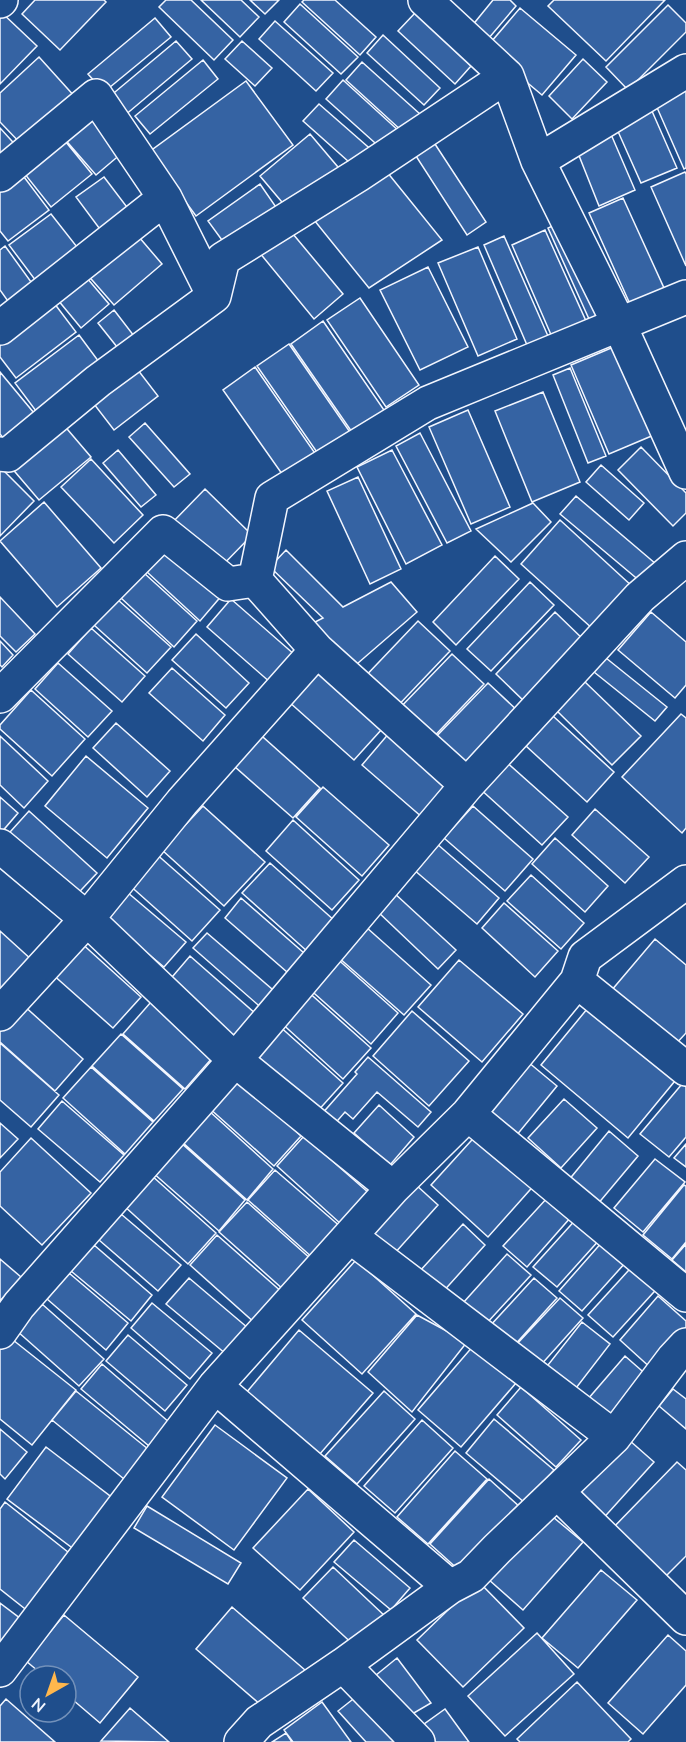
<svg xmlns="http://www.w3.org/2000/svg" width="686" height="1742" viewBox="0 0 686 1742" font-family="Mulish,sans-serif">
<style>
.building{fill:#3563a3;stroke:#f2f6ff;stroke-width:1.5}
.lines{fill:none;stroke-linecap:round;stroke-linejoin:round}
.minor-casing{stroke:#f2f6ff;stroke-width:36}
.minor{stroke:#1f4e8c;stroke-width:33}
</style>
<rect width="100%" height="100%" fill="#1f4e8c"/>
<path class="building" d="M35,0H104L106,2L60,50L22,14Z
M166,0H191L233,40L214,60L159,7Z
M201,0H241L259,17L240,37Z
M250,0H279L265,14Z
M304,0H335L376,37L360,55L302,2Z
M493,0H510L516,6L483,45L467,32Z
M554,0H665L606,61L548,6Z
M300,4L358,57L341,74L284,22Z
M668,5L686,23V32L628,90L606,67Z
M520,8L576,55L542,95L486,48Z
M0,11L37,46L0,84Z
M415,13L471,66L455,84L398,31Z
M155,18L171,37L104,92L88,74Z
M275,21L333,73L316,91L259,39Z
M383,35L440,88L424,105L367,53Z
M176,41L192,59L124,116L109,97Z
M242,41L272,68L255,86L225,59Z
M39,57L76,98L24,147L0,122V93Z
M583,59L607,82L572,119L549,96Z
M203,60L218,79L150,134L135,116Z
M362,62L420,114L403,132L346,80Z
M343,80L400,132L384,151L326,99Z
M246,81L293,145L196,216L149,152Z
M686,89V168L684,169L655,103Z
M648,102L677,168L641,183L612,118Z
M319,104L375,153L358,170L303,121Z
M89,113L122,153L96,175L62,136Z
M607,125L635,190L599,206L574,143Z
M0,128L21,151L0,159Z
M310,134L343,173L292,214L260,176Z
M61,136L92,174L51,207L20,168Z
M433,141L486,222L467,235L414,153Z
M18,169L49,210L8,241L0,231V182Z
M387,172L442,240L369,288L310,215Z
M685,172L686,174V266L651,187Z
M104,177L133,215L105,236L76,197Z
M260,184L278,210L227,247L208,221Z
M623,198L664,288L630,304L589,213Z
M582,212L623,304L589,319L548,228Z
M51,214L81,252L39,285L9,245Z
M288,228L343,294L314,319L259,252Z
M133,230L162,264L114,305L85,272Z
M545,230L586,321L552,337L512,245Z
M504,236L548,336L527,345L484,245Z
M5,246L34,286L10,304L0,290V250Z
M478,247L517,339L478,356L438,263Z
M428,267L468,347L420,370L380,290Z
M81,271L109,304L81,328L53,294Z
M360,298L419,385L386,407L327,320Z
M51,299L76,332L16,378L0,357V337Z
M114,310L141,345L125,357L98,323Z
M323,321L386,413L354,435L291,344Z
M79,335L105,370L42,419L15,383Z
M623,343L661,432L609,454L571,365Z
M289,344L352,435L321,458L257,366Z
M131,361L158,396L114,430L87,395Z
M255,367L319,459L287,481L223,390Z
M570,368L606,456L588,463L553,375Z
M0,372L39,419L8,444L0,434Z
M543,392L580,482L532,502L495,411Z
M468,410L510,507L471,524L429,427Z
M62,423L91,457L39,500L10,466Z
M145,423L190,474L174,487L129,437Z
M420,433L471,531L447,543L396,446Z
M641,447L686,493V513L673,526L618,470Z
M118,450L156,495L141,507L103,463Z
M392,450L442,545L406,564L357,467Z
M91,459L143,515L114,543L61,487Z
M601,465L644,503L629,520L586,482Z
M0,467L34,501L0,536Z
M358,477L401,569L370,584L327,491Z
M205,489L252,535L216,572L168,527Z
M576,496L656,564L641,582L560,514Z
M44,502L101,568L57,607L0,541Z
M533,503L551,522L511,562L476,529Z
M560,520L633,587L594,630L521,564Z
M170,546L223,594L200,621L147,572Z
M286,550L343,607L391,582L417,612L350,670L313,623L323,618L270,567Z
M495,556L519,579L456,645L433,622Z
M144,573L197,621L174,647L121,598Z
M530,582L554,605L491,671L467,649Z
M0,597L35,634L16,652L0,636Z
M117,599L171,647L147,673L94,625Z
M231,599L295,655L271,683L207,627Z
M555,612L587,643L528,705L496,674Z
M651,612L686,642V685L675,698L618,650Z
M418,621L450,651L391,713L359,683Z
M91,628L145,676L122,702L68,654Z
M196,634L249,683L226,708L172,660Z
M0,641L13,655L2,667L0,665Z
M452,654L484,684L425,746L393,715Z
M606,658L667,707L655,721L594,672Z
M58,663L112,711L88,737L35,689Z
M172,668L225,715L203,741L149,693Z
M316,670L382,729L354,760L288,701Z
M584,681L641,736L612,765L556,710Z
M488,683L520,713L461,775L429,744Z
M31,690L85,739L52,776L0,729V725Z
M681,714L686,718V828L682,833L622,777Z
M553,716L614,772L587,802L526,746Z
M116,723L170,771L147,797L93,748Z
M254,729L320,788L293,818L226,759Z
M390,732L452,786L423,818L362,765Z
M0,736L48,781L24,808L0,785Z
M86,756L148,808L107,858L45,806Z
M503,759L568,817L542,845L478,787Z
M323,787L389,845L362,876L296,817Z
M0,797L18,813L0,834Z
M203,806L265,862L224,906L162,850Z
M473,806L533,859L505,891L444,838Z
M595,809L649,857L625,883L572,835Z
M29,811L97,873L69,903L1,842Z
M293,820L359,880L332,910L266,851Z
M555,838L608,886L585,912L532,864Z
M436,843L499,898L477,924L413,869Z
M154,852L220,910L192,941L127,883Z
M270,863L335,921L308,952L242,893Z
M531,875L584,923L561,949L507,901Z
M127,892L186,942L164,967L105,918Z
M393,892L456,950L438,969L376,910Z
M241,898L304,953L287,972L225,918Z
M504,903L558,951L535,977L482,928Z
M366,927L431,985L404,1015L338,957Z
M0,931L33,961L4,993L0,989Z
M207,933L279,995L265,1011L193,948Z
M655,939L686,965V1033L674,1046L611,991Z
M79,941L141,997L113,1028L51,973Z
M333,955L398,1013L371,1044L306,986Z
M190,956L257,1015L233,1041L167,983Z
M459,960L523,1014L482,1062L418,1007Z
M305,989L371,1048L343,1079L278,1020Z
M151,1002L213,1057L185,1089L123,1034Z
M592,1003L679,1076L628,1138L541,1065Z
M22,1004L83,1059L55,1091L0,1042V1029Z
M412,1011L469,1061L429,1106L373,1056Z
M277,1024L343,1083L315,1114L249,1055Z
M121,1034L183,1089L154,1121L92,1066Z
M0,1043L59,1095L31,1127L0,1100Z
M368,1057L431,1112L418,1127L377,1092L353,1119L345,1112L332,1127L320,1116L357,1074L355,1072Z
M528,1062L557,1086L516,1136L487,1111Z
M91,1067L153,1122L125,1154L63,1098Z
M236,1077L301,1136L274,1166L208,1107Z
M682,1084L686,1087V1137L669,1157L640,1134Z
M564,1099L597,1128L561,1168L528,1138Z
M62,1101L124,1155L100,1182L38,1129Z
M379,1105L414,1137L390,1165L354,1133Z
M208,1110L273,1169L247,1200L181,1141Z
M0,1123L18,1139L0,1158Z
M480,1131L537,1182L488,1237L431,1185Z
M609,1131L638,1156L597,1205L568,1181Z
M304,1136L370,1194L342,1225L277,1166Z
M31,1138L91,1193L42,1245L0,1206V1172Z
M180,1142L245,1200L219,1231L152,1172Z
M686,1144V1167L674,1158Z
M655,1159L685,1182L643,1232L614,1208Z
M275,1170L342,1228L314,1259L248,1200Z
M151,1175L216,1233L188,1264L123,1205Z
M415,1184L438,1205L394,1254L371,1234Z
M684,1185L686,1186V1242L672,1259L643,1235Z
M548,1197L571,1217L527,1267L503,1246Z
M247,1202L312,1260L285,1291L219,1232Z
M121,1214L181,1265L158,1291L99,1240Z
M578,1217L601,1238L557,1287L533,1267Z
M463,1224L485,1245L441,1294L418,1273Z
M217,1235L283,1293L256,1324L190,1265Z
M603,1241L626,1262L582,1311L559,1291Z
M686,1244V1272L672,1260Z
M94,1245L152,1295L131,1321L71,1271Z
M507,1254L531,1275L486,1324L463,1303Z
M0,1259L21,1277L0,1301Z
M356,1260L416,1314L362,1374L302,1320Z
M638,1260L663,1282L613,1337L588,1315Z
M69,1273L128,1323L106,1350L47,1299Z
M189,1278L248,1328L226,1354L166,1304Z
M534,1278L557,1298L512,1348L489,1327Z
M658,1296L686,1321V1333L653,1370L620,1340Z
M560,1298L583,1318L539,1367L515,1346Z
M152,1303L212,1353L190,1379L131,1328Z
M42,1304L104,1359L79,1386L17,1331Z
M417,1315L467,1342L412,1412L368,1372Z
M582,1322L610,1344L573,1392L544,1370Z
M299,1330L373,1393L319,1455L246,1393Z
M128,1335L187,1385L165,1411L106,1361Z
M8,1336L76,1390L32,1445L0,1419V1346Z
M474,1345L516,1383L461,1447L418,1410Z
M625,1356L649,1377L613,1420L588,1399Z
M102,1364L170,1423L149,1446L81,1389Z
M521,1387L581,1440L556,1467L497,1415Z
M673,1389L686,1399V1429L659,1406Z
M76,1391L148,1449L124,1479L52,1420Z
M384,1391L415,1419L357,1484L325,1456Z
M494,1419L554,1470L525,1503L466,1453Z
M422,1420L453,1448L395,1513L364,1486Z
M215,1425L287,1478L234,1550L162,1497Z
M0,1429L27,1452L5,1479L0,1474Z
M629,1440L654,1462L599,1523L573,1501Z
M46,1447L114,1499L75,1550L7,1499Z
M455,1451L487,1479L428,1544L397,1517Z
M677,1462L686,1470V1556L659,1583L608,1533Z
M489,1479L520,1507L461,1572L430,1544Z
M308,1489L354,1532L300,1590L253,1548Z
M5,1502L73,1556L29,1612L0,1589V1509Z
M147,1506L241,1563L228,1584L134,1528Z
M547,1512L583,1542L523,1610L488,1579Z
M354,1540L410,1588L391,1610L334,1562Z
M333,1567L387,1618L358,1649L303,1598Z
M601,1570L637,1600L578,1668L542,1638Z
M478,1581L524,1628L463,1687L417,1640Z
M0,1603L21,1619L0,1647Z
M232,1607L305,1670L269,1712L196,1649Z
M64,1615L138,1677L100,1723L66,1694V1676H44L26,1661Z
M537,1633L574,1674L505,1736L468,1696Z
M668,1635L686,1651V1685L643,1734L608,1703Z
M397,1658L431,1703L407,1717L370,1680Z
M577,1682L631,1739L628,1742H520L517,1739Z
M362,1692L397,1742H366L338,1711Z
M6,1699L55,1742H0V1706Z
M322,1702L351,1742H293L284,1730Z
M130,1708L169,1742L101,1741Z
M445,1709L469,1742H431L420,1727Z
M286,1733L292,1742H272Z"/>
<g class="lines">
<g class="minor-casing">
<path id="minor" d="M425,0L507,76L538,161L619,324L686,472
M0,1L1,0
M538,161L686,71
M0,175L96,96L165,198L214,296
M0,328L165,198
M0,454L8,455L98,381L214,296L223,259L358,175L507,76
M255,580L272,498L428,403L686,297
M0,696L163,532L228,584L255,580L317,650L467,785
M0,846L87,919L235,1060L393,1188
M577,981L686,1069
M0,1014L87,919L182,802L317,650
M468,1114L686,1295
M351,1237L614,1437
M0,1332L19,1305L235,1060L467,785L640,597L686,558
M215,1386L450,1587
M557,1492L686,1618
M343,1665L418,1742
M0,1670L215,1386L393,1188L468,1114L577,981L585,957L686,882
M241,1742L259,1722L343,1665L450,1587L471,1576L497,1549L614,1437L673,1359L686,1345"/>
</g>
<use href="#minor" class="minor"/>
</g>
<g transform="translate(48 1694) rotate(220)"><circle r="28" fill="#1f4e8c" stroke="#7391ba" stroke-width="1.5"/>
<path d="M0-4.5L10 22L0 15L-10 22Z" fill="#ffb74d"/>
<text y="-9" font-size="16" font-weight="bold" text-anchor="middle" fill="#f2f6ff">N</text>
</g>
</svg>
